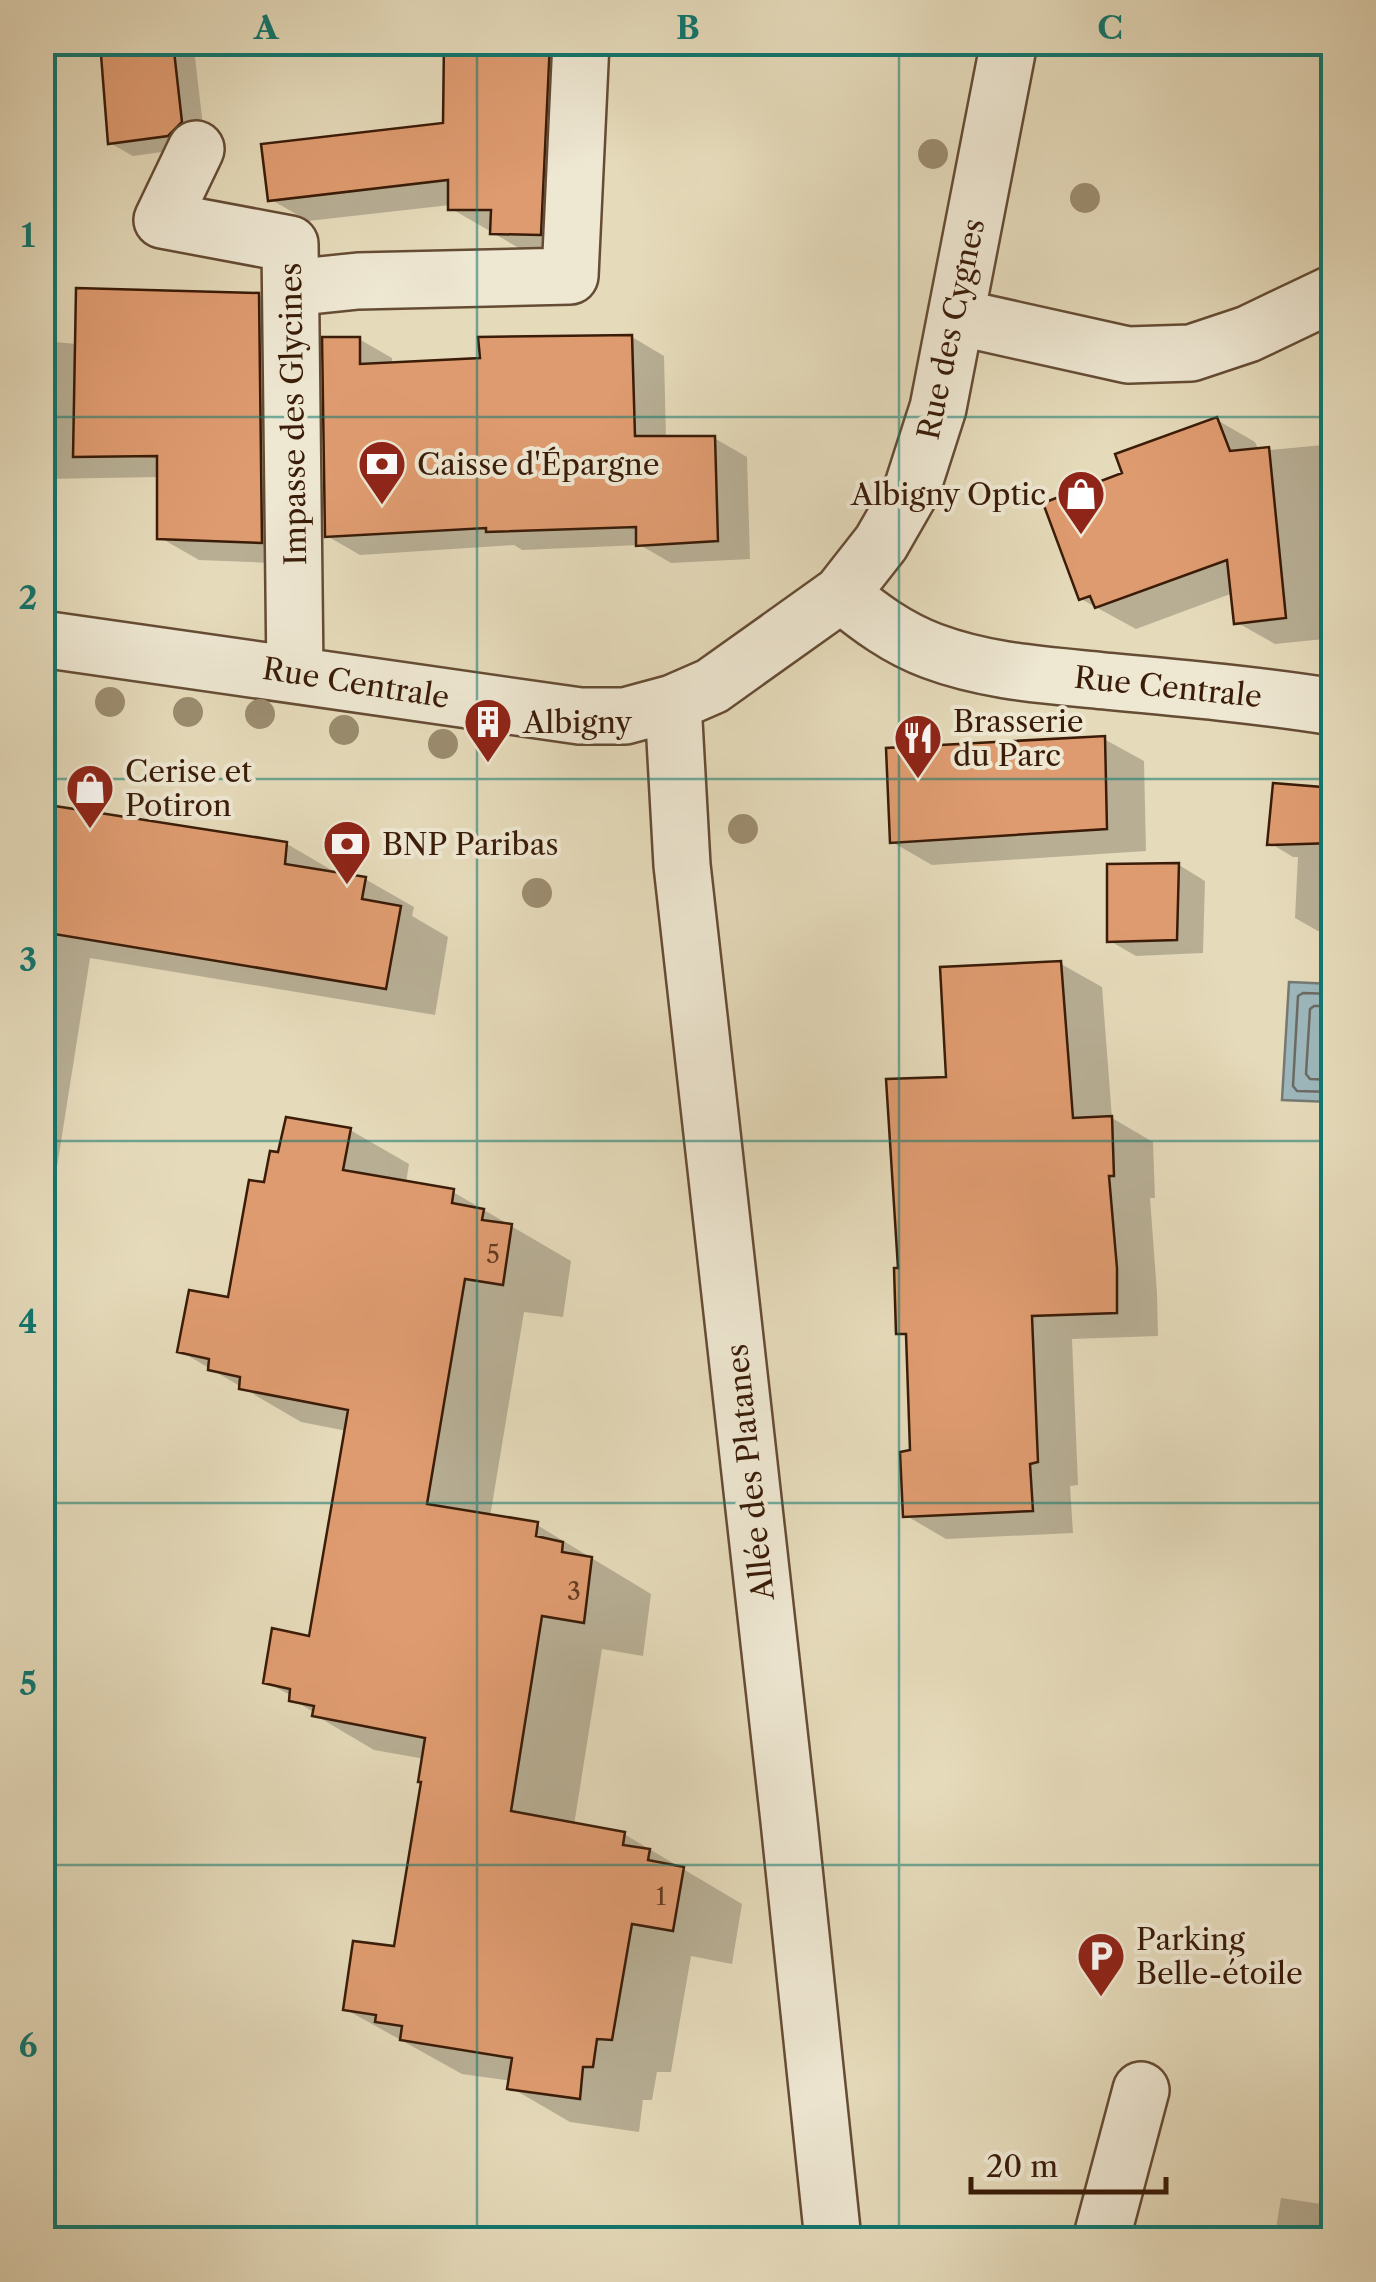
<svg xmlns="http://www.w3.org/2000/svg" width="1376" height="2282" viewBox="0 0 1376 2282" font-family="'Libre Caslon Text',serif">
<style>
.water{fill:#9cb7bc;stroke:#757974;stroke-width:2.5}
.shadow{fill:#0003}
.lines{fill:none;stroke-linecap:round;stroke-linejoin:round}
.shore{stroke:#6b6a62;stroke-width:2.5}
.building{fill:#df9b70;stroke:#3a1c08;stroke-width:2.5}
.minor-casing{stroke:#654c34;stroke-width:60}
.minor{stroke:#eee7d2;stroke-width:55}
.tree{fill:#9b8c6f}
.grid{fill:none;stroke:#0f766e;stroke-width:2.5;stroke-opacity:0.55}
.labels{text-anchor:middle;dominant-baseline:central;stroke-width:8;stroke-linejoin:round;paint-order:stroke}
.number-label{font-size:25px;fill:#633c22}
.street-label{font-size:30px;fill:#3a1c08;stroke:#eee7d2}
.poi-label{font-size:30px;fill:#3a1c08;stroke:#eee7d2;text-anchor:start}
.neatline{fill:none;stroke:#0f766e;stroke-width:4}
.grid-label{font-size:32px;text-anchor:middle;font-weight:bold;fill:#0f766e}
</style>
<rect width="100%" height="100%" fill="#e5daba"/>
<filter id="stains"><feTurbulence type="fractalNoise" baseFrequency=".002" numOctaves="4"/><feColorMatrix values="0 0 0 0 .2 0 0 0 0 .09 0 0 0 0 .02 0 0 0 .5 -.17"/></filter>
<radialGradient id="worn" r=".72"><stop offset=".6" stop-color="#630" stop-opacity="0"/><stop offset="1" stop-color="#630" stop-opacity=".3"/></radialGradient>
<path class="water" d="M1289,982L1333,984L1330,1102L1282,1100Z"/>
<path class="shadow" d="M102,42H183L184,51L195,57L204,135L191,148L133,156L110,143Z
M447,42H580L578,256L531,255L493,233V230H488L450,208V205L308,221L270,199L445,125Z
M259,296L298,319L301,564L199,560L159,537L160,477L44,479L42,483V341L77,344Z
M632,337L664,356L666,439L714,438L747,457L750,559L671,563L640,545L522,550L514,545L360,555L327,536L359,339L392,358V365L482,361Z
M1334,342V366L1325,346Z
M1217,420L1255,442L1259,451L1334,444V638L1275,644L1236,622L1233,593L1136,629L1081,599L1126,475Z
M1104,739L1144,761L1146,851L932,865L892,842Z
M1334,791V932L1318,931L1295,918L1298,857H1293L1270,843Z
M42,807L287,844L335,872L365,879L414,907L412,916L448,937L435,1015L90,958L42,1262Z
M1179,865L1205,881L1203,953L1136,956L1110,941Z
M1061,964L1102,987L1112,1118L1153,1142L1155,1198H1150L1157,1293L1158,1336L1072,1339L1078,1485L1070,1486L1073,1533L946,1539L905,1515L912,1452L909,1338L899,1332L901,1270L949,1080Z
M350,1130L409,1164L406,1183L453,1192L571,1261L563,1317L524,1312L490,1517L537,1525L651,1594L643,1656L602,1649L574,1825L624,1834L742,1904L732,1964L691,1956L671,2072H657L652,2100H643L639,2132L570,2122L510,2087L511,2081L462,2074L345,2009L396,1948L425,1759L374,1750L315,1715V1713L292,1699V1696L266,1682L311,1639L347,1431L301,1422L180,1351L230,1300L266,1185L280,1155Z
M1281,2198L1334,2206V2240H1274Z"/>
<g class="lines">
<path class="shore" d="M1334,994L1303,993L1298,996L1293,1086L1297,1091L1334,1092
M1334,1006H1314L1310,1009L1306,1074L1310,1079L1334,1080"/>
</g>
<path class="building" d="M100,42H173L182,122L168,136L108,144Z
M444,42H550L541,235L490,234L491,210H448V180L268,201L261,144L443,123Z
M76,288L259,293L262,543L157,539V456L73,457Z
M632,335L635,436H715L718,541L636,546V527L486,532V528L325,537L322,337H360V364L480,358L478,337Z
M1217,417L1230,451L1269,447L1286,618L1234,624L1227,560L1095,608L1090,596L1079,600L1043,503L1122,473L1115,454Z
M1105,736L1107,829L890,843L886,748Z
M1273,783L1334,788V843L1267,845Z
M42,804L287,842L285,864L366,877L362,899L401,906L386,989L42,932Z
M1179,863L1177,940L1107,942V864Z
M1061,961L1073,1118L1112,1116L1114,1176H1109L1117,1268V1313L1032,1316L1038,1462L1030,1464L1033,1511L903,1517L900,1452L910,1450L906,1334H896L894,1268H898L886,1079L946,1077L940,967Z
M286,1117L351,1128L343,1170L454,1189L452,1203L484,1209L482,1220L512,1224L503,1285L465,1279L427,1504L538,1522L536,1536L563,1542L562,1552L592,1557L584,1623L542,1616L511,1811L625,1832L623,1845L650,1849L648,1860L684,1867L673,1931L632,1924L612,2040L597,2039L593,2067H583L580,2099L507,2089L512,2058L400,2040L402,2026L375,2022L376,2015L343,2010L353,1941L394,1946L421,1782H418L425,1738L312,1716L314,1706L289,1701L290,1689L263,1683L272,1628L309,1636L348,1410L239,1389L240,1377L208,1370L209,1359L177,1352L189,1290L228,1297L249,1180L264,1182L270,1151L278,1152Z"/>
<g class="lines">
<g class="minor-casing">
<path id="minor" d="M196,149L162,220L290,244L295,674
M291,288L358,281L570,276L581,42
M957,317L1128,355L1191,353L1248,334L1334,293
M841,594C869,617 897,638 932,651C988,672 1046,675 1105,681C1181,688 1258,695 1334,707
M42,639L580,716H625L673,703L712,686L841,594L881,543L912,489L938,408L1009,42
M673,703L682,865L789,1821L833,2240
M1101,2240L1141,2090"/>
</g>
<use href="#minor" class="minor"/>
</g>
<g class="tree">
<circle cx="933" cy="154" r="15"/>
<circle cx="1085" cy="198" r="15"/>
<circle cx="110" cy="702" r="15"/>
<circle cx="188" cy="712" r="15"/>
<circle cx="260" cy="714" r="15"/>
<circle cx="344" cy="730" r="15"/>
<circle cx="443" cy="744" r="15"/>
<circle cx="743" cy="829" r="15"/>
<circle cx="537" cy="893" r="15"/>
</g>
<path class="grid" d="M477,42V2240M899,42V2240M42,417H1334M42,779H1334M42,1141H1334M42,1503H1334M42,1865H1334"/>
<defs>
<g id="bank-pin" transform="scale(2.5)"><path d="M0 17L-7.5 6A9.5 9.5 0 1 1 7.5 6Z" fill="#8f2418" stroke="#eee7d2"/><path d="M-6-4H6V4H-6ZM0-2.3a2.3 2.3 0 1 0 0 4.6a2.3 2.3 0 1 0 0-4.6Z" fill="#fff"/></g>
<g id="shop-pin" transform="scale(2.5)"><path d="M0 17L-7.5 6A9.5 9.5 0 1 1 7.5 6Z" fill="#8f2418" stroke="#eee7d2"/><path d="M-5-2.5h2.3a2.7 3.5 0 0 1 5.4 0H5L5.5 6h-11ZM-1.5-2.5h3a1.5 2.3 0 0 0-3 0Z" fill="#fff"/></g>
<g id="building-pin" transform="scale(2.5)"><path d="M0 17L-7.5 6A9.5 9.5 0 1 1 7.5 6Z" fill="#8f2418" stroke="#eee7d2"/><path d="M-4-6H4V6H1V3H-1V6H-4ZM-2.5-4.3h1.7v1.8h-1.7ZM.8-4.3h1.7v1.8H.8ZM-2.5-1h1.7V.8h-1.7ZM.8-1h1.7V.8H.8Z" fill="#fff"/></g>
<g id="restaurant-pin" transform="scale(2.5)"><path d="M0 17L-7.5 6A9.5 9.5 0 1 1 7.5 6Z" fill="#8f2418" stroke="#eee7d2"/><path d="M-5-6h1v4h1v-4h1v4h1v-4h1v5L-1.5 .5V6h-2V.5L-5-1ZM5-6V6H3V1.5H1.5Q1.5-4 5-6Z" fill="#fff"/></g>
<g id="parking-pin" transform="scale(2.5)"><path d="M0 17L-7.5 6A9.5 9.5 0 1 1 7.5 6Z" fill="#8f2418" stroke="#eee7d2"/><path d="M-3.5-5.5H1a3.5 3.5 0 0 1 0 7H-1V5.5H-3.5ZM-1-3.4V-.6H.8a1.4 1.4 0 0 0 0-2.8Z" fill="#fff"/></g>
</defs>
<g fill-rule="evenodd">
<use href="#bank-pin" x="382" y="464"/>
<use href="#shop-pin" x="1081" y="494"/>
<use href="#building-pin" x="488" y="722"/>
<use href="#restaurant-pin" x="918" y="738"/>
<use href="#shop-pin" x="90" y="788"/>
<use href="#bank-pin" x="347" y="844"/>
<use href="#parking-pin" x="1101" y="1956"/>
</g>
<g class="labels">
<g class="number-label">
<text x="493" y="1254">5</text>
<text x="574" y="1591">3</text>
<text x="661" y="1896">1</text>
</g>
<g class="street-label">
<text transform="translate(951 329) rotate(-78)">Rue des Cygnes</text>
<text transform="translate(293 414) rotate(-91)">Impasse des Glycines</text>
<text transform="translate(356 683) rotate(9)">Rue Centrale</text>
<text transform="translate(1168 687) rotate(6)">Rue Centrale</text>
<text transform="translate(750 1472) rotate(-96)">Allée des Platanes</text>
</g>
<g class="poi-label">
<text x="417" y="464">Caisse d'Épargne</text>
<text x="1046" y="494" text-anchor="end">Albigny Optic</text>
<text x="953" y="721">Brasserie<tspan x="953" dy="34">du Parc</tspan></text>
<text x="523" y="722">Albigny</text>
<text x="125" y="771">Cerise et<tspan x="125" dy="34">Potiron</tspan></text>
<text x="382" y="844">BNP Paribas</text>
<text x="1136" y="1939">Parking<tspan x="1136" dy="34">Belle-étoile</tspan></text>
</g>
</g>
<rect width="1376" height="2282" fill="none" stroke="#e5daba" stroke-width="110"/>
<path d="M971 2177v15h195v-15" fill="none" stroke="#3a1c08" stroke-width="5"/>
<text x="986" y="2177" font-size="30" fill="#3a1c08" stroke="#eee7d2" stroke-width="8" paint-order="stroke">20 m</text>
<rect x="55" y="55" width="1266" height="2172" class="neatline"/>
<g class="grid-label">
<text x="266" y="39">A</text>
<text x="688" y="39">B</text>
<text x="1110" y="39">C</text>
<text x="28" y="247">1</text>
<text x="28" y="609">2</text>
<text x="28" y="971">3</text>
<text x="28" y="1333">4</text>
<text x="28" y="1695">5</text>
<text x="28" y="2057">6</text>
</g>
<rect width="100%" height="100%" filter="url(#stains)"/>
<rect width="100%" height="100%" fill="url(#worn)"/>
</svg>
